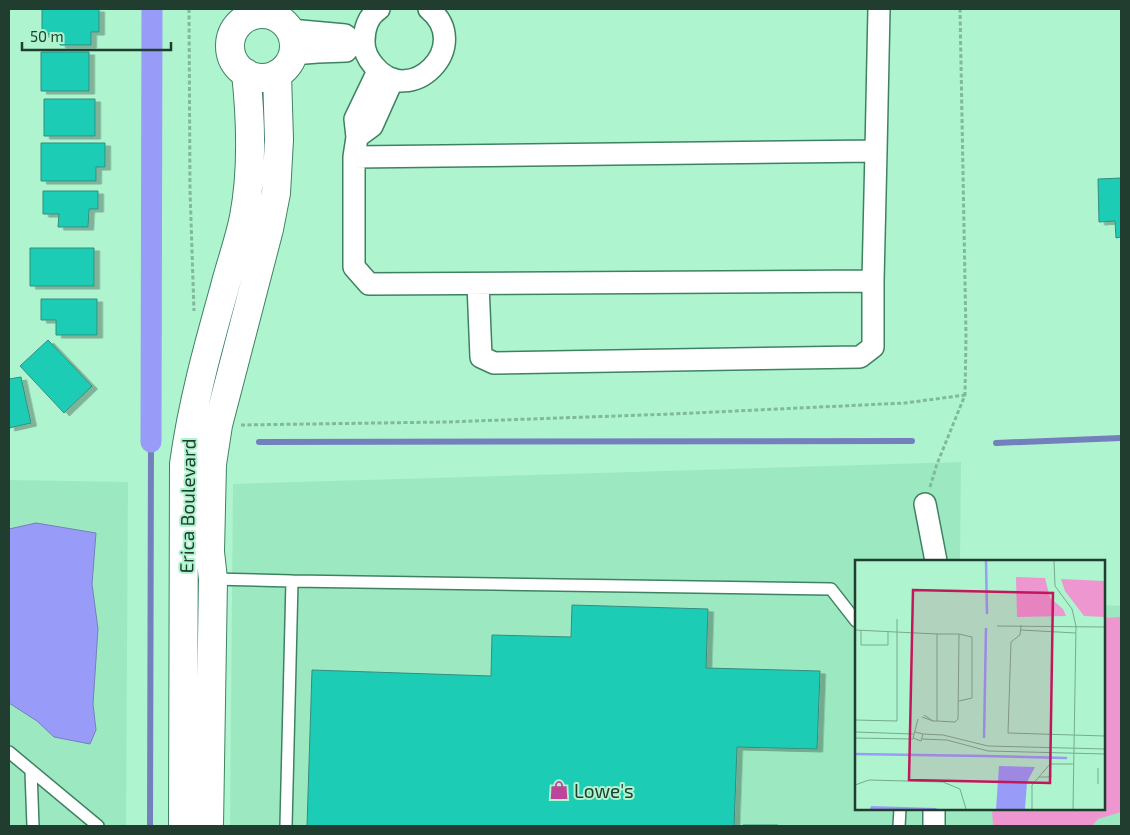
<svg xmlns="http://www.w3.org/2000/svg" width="1130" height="835" viewBox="0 0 1130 835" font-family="'Exo 2',sans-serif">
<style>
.built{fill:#9ce9c1}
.green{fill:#ee96d0}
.water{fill:#989cf8;stroke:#7480bc}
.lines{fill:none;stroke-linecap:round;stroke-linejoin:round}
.stream{stroke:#7480bc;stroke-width:6}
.canal{stroke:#989cf8;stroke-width:21}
.building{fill:#1dccb5;stroke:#358d7f;filter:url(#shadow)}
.lane-casing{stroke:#3f8262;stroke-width:14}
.street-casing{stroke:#3f8262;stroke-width:24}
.secondary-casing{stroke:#3f8262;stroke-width:30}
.path{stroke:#80b99b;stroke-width:3;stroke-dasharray:4 2.5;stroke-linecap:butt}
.lane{stroke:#fff;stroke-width:11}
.street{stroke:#fff;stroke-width:21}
.secondary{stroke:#fff;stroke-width:28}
.labels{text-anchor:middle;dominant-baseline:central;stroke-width:4;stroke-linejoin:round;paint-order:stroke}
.street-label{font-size:19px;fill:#213d2f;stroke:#aef4cf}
.poi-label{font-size:19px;fill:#213d2f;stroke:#aef4cf;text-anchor:start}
.inset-river{fill:none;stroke:#989cf8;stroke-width:2.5}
.inset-road{fill:none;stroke:#76ab8f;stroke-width:1}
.view{fill:#c2185b;fill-opacity:0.15;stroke:#c2185b;stroke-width:2.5}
.inset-edge{fill:none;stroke:#213d2f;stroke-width:2.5}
</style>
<defs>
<filter id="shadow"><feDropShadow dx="5.5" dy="3" stdDeviation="0" flood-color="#0004"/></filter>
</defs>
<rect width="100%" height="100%" fill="#aef4cf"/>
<path class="built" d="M961,462L960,561H856V809H1104V605L1121,606V826H230L233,484Z
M9,480L128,482L126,826H9Z"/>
<path class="green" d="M1121,617V812L1098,819L1092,826H993L992,809H1104V618Z"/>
<path class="water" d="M36,523L96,533L92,584L98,629L93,704L96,730L90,744L54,737L37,721L9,703V529Z"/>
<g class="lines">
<path class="stream" d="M259,442L912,441
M996,443L1121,438
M150,826L151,442"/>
<path class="canal" d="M151,442L152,9"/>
</g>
<path class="building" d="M42,9H99V32H91V45H60V34H42Z
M41,52H89V91H41Z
M44,99H95V136H44Z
M41,143H105V167H96V181H41Z
M1121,178V237L1116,238L1115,221L1099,222L1098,179Z
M43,191H98V209H89L88,227H58L59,214H43Z
M30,248H94V286H30Z
M41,299H97V335H56V320H41Z
M48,340L92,386L64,413L20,366Z
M21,377L31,423L9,428V379Z
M572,605L708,609L706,668L820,671L817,749L737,747L734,826H307L312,670L491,676L492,635L571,637Z
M743,825H778V826H743Z"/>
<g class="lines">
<g class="lane-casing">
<path id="lane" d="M211,579L292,581
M9,752L98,826
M31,771L33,826
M286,826L292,581L831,589L856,621
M899,826L900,809"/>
</g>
<g class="street-casing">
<path id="street" d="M379,9C368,16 364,30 364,42C364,52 368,59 374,66C410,110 474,46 429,9
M290,30L345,35L354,42H364
M292,54L318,52L346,51L354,42
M378,71L355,119L357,137L372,126L393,79
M876,151L879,9
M354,157L876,151L873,281L369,284L354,267V157L357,137
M478,284L481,357L494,363L860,357L873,347V281
M925,504L936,561
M934,809V826"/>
</g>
<g class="secondary-casing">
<path id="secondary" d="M230 46a32 32 0 1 1 64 0a32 32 0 1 1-64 0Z
M183,826L184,464C192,405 208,347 224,290C230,266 239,242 244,217C253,170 251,120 246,73
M209,826L213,579L210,552L212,464L218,425L269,229L276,193L279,140L277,74"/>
</g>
<path class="path" d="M189,9L190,190L194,311
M241,425L446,422L672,414L905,403L965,395
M930,487L937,464L965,395L966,336L960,9"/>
<use href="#lane" class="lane"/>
<use href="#street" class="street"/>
<use href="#secondary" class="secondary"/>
</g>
<defs>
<g id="shop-bare" transform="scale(1.5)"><path d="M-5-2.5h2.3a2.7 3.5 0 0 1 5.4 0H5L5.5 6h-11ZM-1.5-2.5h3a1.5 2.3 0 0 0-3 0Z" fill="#bc459a" stroke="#aef4cf" stroke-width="2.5" paint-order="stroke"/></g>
</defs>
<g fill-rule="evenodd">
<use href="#shop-bare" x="559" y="790"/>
</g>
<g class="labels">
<g class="street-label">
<text transform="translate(187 506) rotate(-89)">Erica Boulevard</text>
</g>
<g class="poi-label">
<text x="574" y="790">Lowe's</text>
</g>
</g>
<g transform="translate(855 560)">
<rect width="250" height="250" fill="#aef4cf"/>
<path d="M161,17L190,18L195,38L208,49L211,56L162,57ZM206,19L250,21V57L229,56L210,31Z" fill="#ee96d0"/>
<path d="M144,206L180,207L172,222L170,249H141ZM16,246L81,248L82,249H15Z" fill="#989cf8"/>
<path class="inset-river" d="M131,1L132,54M129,178L131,68M0,194L129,196M129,196L212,198"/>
<path class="inset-road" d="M199,1L200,26L217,49L221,66L218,249M166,65L165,75L156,82L153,173L250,176M142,66L250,67M0,70L82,74M6,70V85H33V71M166,70L221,73M104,141L117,138V77L104,74M67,157L78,161L69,155M0,160L42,161V59M78,161H82L100,162L103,159L104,74H82V161M0,172L58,174M60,172L68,174L66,181L58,178L63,159M68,174L88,175L133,186L250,189M0,178L58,179M67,179L92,180L133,191L250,194M184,217H196L195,205M243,224V208M0,225L14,220L88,222L105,229L111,249M177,249V225L195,204H219"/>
<path class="view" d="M58,30L198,33L195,223L54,220Z"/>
<rect width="250" height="250" class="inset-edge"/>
</g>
<rect width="1130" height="835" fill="none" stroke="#213d2f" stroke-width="20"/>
<path d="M22 42v8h149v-8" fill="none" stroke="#213d2f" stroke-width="2.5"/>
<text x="30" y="42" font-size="15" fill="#213d2f" stroke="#aef4cf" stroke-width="4" paint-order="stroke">50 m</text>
</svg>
